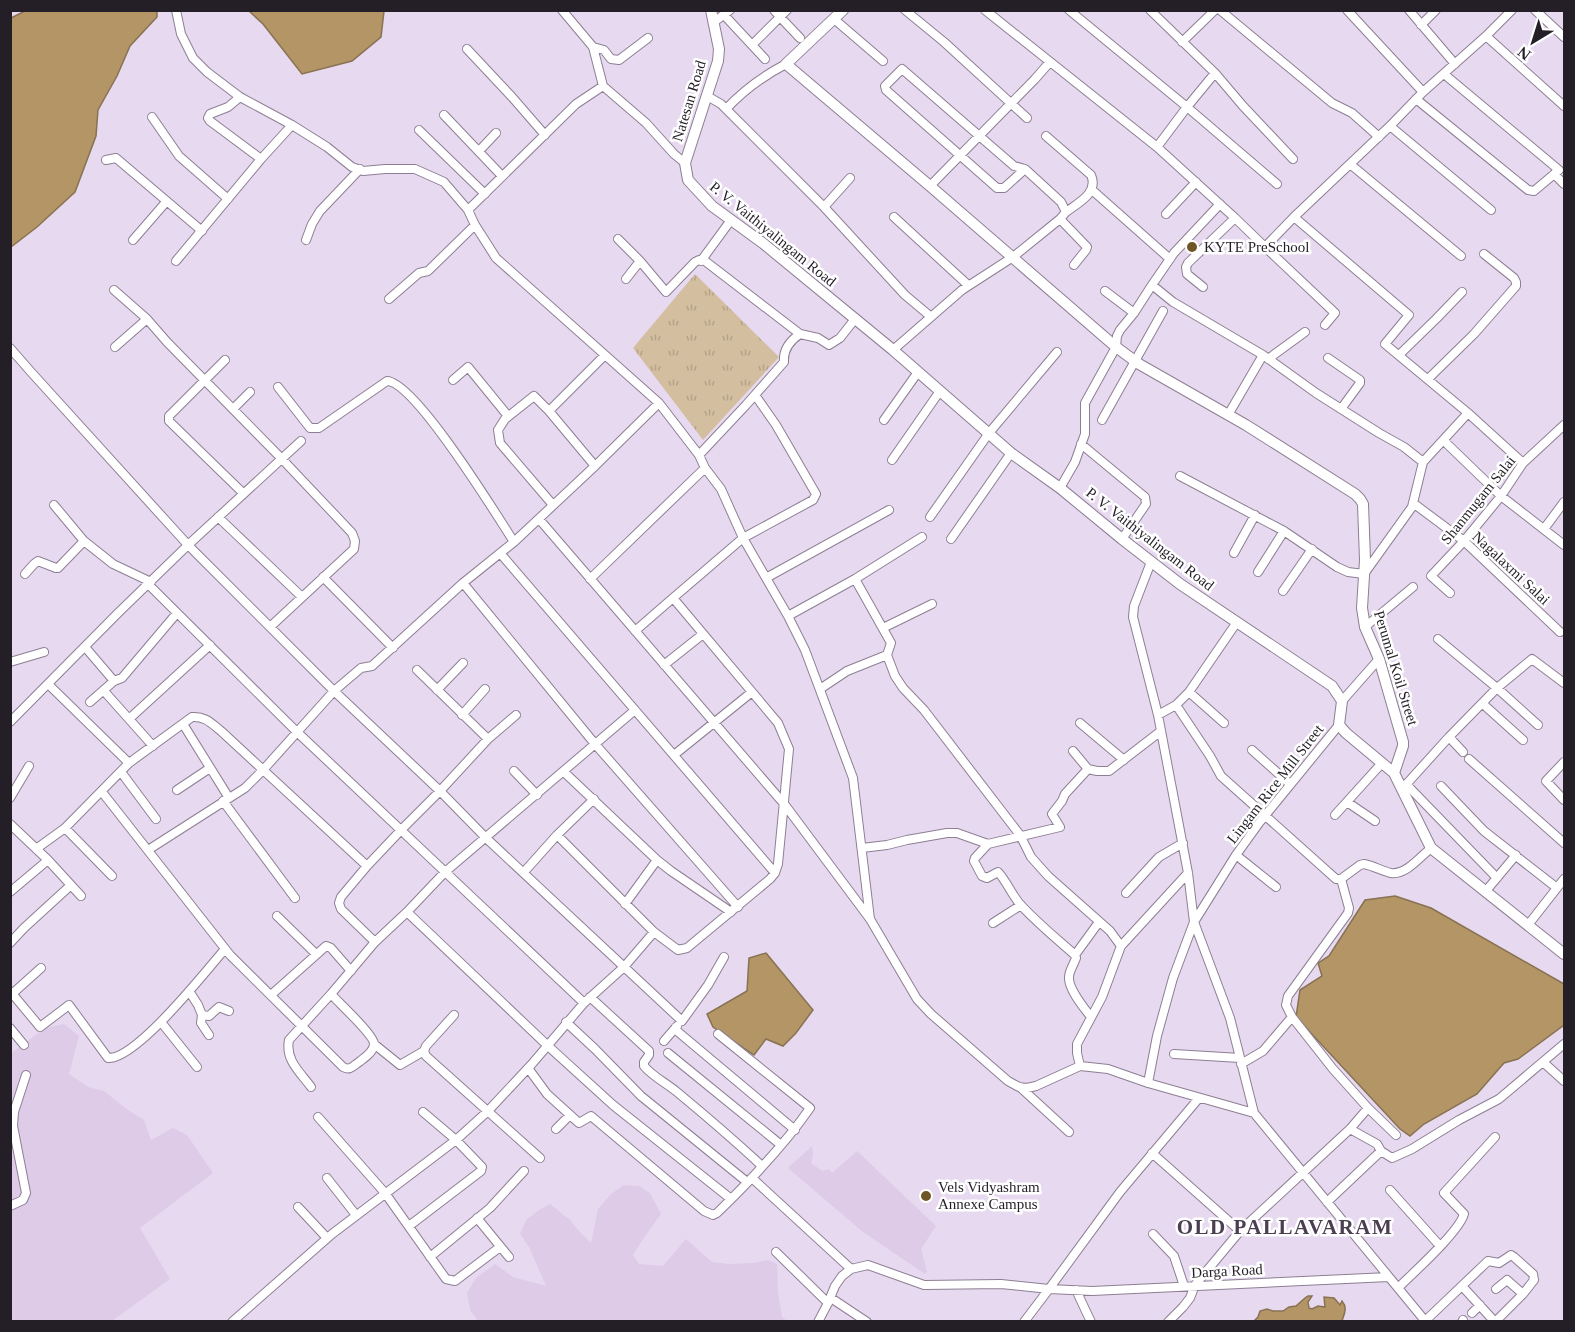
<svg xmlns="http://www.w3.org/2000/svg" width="1575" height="1332" viewBox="0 0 1575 1332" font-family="Georgia,serif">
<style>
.built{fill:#decbe8}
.grass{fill:url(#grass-tufts)}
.water{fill:#b39566;stroke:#887253;stroke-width:1.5}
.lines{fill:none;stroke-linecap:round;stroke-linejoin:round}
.street-casing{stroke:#8d7f93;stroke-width:10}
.secondary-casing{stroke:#8d7f93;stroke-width:12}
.street{stroke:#fff;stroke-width:8}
.secondary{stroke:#fff;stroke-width:10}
.poi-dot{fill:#6f5426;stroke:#fff;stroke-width:2}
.labels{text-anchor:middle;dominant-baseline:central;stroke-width:5;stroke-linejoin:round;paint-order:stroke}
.street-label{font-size:15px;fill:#241f27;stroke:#fff}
.poi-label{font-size:15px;fill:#241f27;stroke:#fff;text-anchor:start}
.district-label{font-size:21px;font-weight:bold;letter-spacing:1.5px;fill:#4a3e50;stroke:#fff}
</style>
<defs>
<pattern id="grass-tufts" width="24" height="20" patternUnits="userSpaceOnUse" patternTransform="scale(1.5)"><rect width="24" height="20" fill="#d3be9f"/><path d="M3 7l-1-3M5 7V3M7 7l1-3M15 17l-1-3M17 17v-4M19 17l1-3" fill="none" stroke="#b5a389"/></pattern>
</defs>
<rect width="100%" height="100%" fill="#e7d9ef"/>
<path class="built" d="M64,1024L79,1036L69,1074L88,1087L104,1091L128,1110L144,1120L151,1140L173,1128L187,1135L213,1173L140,1228L170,1279L112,1321H11L10,1054L45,1028Z
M812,1146L813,1155L811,1163L822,1171L829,1169L832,1173L857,1151L936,1226L921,1249L927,1272L925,1274L863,1232L788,1168Z
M624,1185L639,1186L650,1193L661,1214L641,1242L633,1255L639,1264L663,1266L686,1239L712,1262L729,1264L753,1263L768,1260L777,1264L778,1292L782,1317L787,1321H478L470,1310L467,1293L476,1278L495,1264L513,1277L546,1286L529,1247L520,1234L526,1220L539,1210L550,1204L570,1220L580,1232L591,1243L598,1209L611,1194Z"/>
<path class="grass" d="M695,274L779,357L703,440L633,348Z"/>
<path class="water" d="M27,10L157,11V17L130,46L117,76L98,110L96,136L75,192L37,227L11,247V18Z
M249,11H384L381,37L352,61L302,74L263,24Z
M1395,896L1431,908L1564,984V1025L1518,1059L1504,1063L1477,1094L1424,1124L1410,1136L1400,1129L1296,1017L1300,990L1322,976L1318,963L1329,956L1365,900Z
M766,953L813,1010L796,1033L783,1046L766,1039L754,1055L713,1027L707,1014L747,991L749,958Z
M1308,1296H1312L1308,1302L1309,1308L1312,1309L1318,1306L1325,1307L1324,1297L1334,1298L1340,1305L1342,1301C1348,1308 1344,1314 1342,1321H1254L1258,1317L1260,1311L1267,1309L1273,1311H1283L1289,1307L1296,1306L1305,1298Z"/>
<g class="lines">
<g class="street-casing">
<path id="street" d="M176,10L181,34L193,58L207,72L240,97L292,125L327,147L352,167L363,171L385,169H415L444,182L468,210L475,225L496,258L659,403L699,455L705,468L721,489L743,538L788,616L805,650L853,778L870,919
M562,10L593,47L603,86L646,123L674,154L685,163
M774,10L780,17L787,10
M905,10L944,42L1027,118
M985,10L1157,147L1235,218L1265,247L1294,217L1390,126L1423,92L1486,36L1512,10
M1069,10L1187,107L1277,184
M1150,10L1215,73L1243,106L1293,159
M1220,10L1332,103L1352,113L1379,137
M1347,10L1423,92
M1409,10L1455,64
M1535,10L1564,37
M725,16L752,45L780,17L800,38
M834,19L883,61
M714,22L730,10
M1421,25L1436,10
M1486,36L1564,106
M1182,42L1215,10
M752,45L765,59
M593,47L604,50L611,59L619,60L648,38
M467,49L512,97L545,135
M707,96L721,104L824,207
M240,97L228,107L210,114L208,118L210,121L261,159
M1416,99L1528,190L1534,191L1559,170L1444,74
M726,109C743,91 763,76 786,64
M444,115L502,176
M152,117L179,156L228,199
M1390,126L1491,210
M419,130L485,194
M1046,136L1091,175C1099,193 1078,203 1066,212
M1157,147L1187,107L1215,73
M479,151L496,133
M106,160L116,158L202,231
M1350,164L1461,256
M1554,174L1564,184
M850,178L824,207L905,295L930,316
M930,186L1035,79L1049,63
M1092,190L1170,259
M468,210L576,104L603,86
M1166,214L1196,182
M894,217L968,285
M1294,217L1409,315L1385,344L1468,413L1523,463
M1060,219L1087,247L1086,250L1074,265
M618,239L640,261L626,279
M133,240L166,202
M306,240L312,224L320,211L360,169
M1265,247L1335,313L1325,325
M176,261L261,159L292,125
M640,261L666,292L695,262L699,260L705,261L800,334
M701,261L731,220
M1152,285L1174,253L1220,204
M1203,287L1187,274L1186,267L1188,263L1235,218
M114,290L147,319L167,342L281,458L352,533L355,541L354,549L270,627
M1105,291L1134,313
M389,299L419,273L428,271L475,225
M115,347L147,319
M10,348L31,372L188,545L334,691L440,791L486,838L682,1021L708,985L724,957
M893,350L962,290L1013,257L1060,219L1066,212L1061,202L1025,169L1014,166L902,69L885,86L886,90L997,188H1004L1025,169
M1399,355L1437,318L1462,292
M1328,358L1360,380V383L1341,409
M1268,359L1305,332
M225,360L169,416V421L243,493
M1428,379L1474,334L1516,286V282L1514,278L1484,254
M453,380L468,367L508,416
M278,387L310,428H319L387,381C415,382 496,514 514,542
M233,409L250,392
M549,411L605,355
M1228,415L1263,355
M884,420L918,372
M1102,420L1163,311
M1443,440L1501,496L1564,545
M1081,444L1145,497L1146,504L1122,539
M699,455L746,405L784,362C783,349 791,340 800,334L818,338L829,345L840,338L855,319
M892,460L940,391
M1180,476L1284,531L1337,567L1348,572L1364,574L1412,507L1423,462L1468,413
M1060,488L1075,462L1085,434V403L1116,347L1117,336L1120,330L1134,313L1152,285L1173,302L1263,355L1316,393L1379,433L1404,447L1423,462
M1413,503L1464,541L1560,632
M54,505L84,541
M553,505L500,443L498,430L505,419L534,396L549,411L595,466
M218,517L302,597
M930,517L989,433L1057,352
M539,519L785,805L870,919L917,999L931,1014L1008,1081L1019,1087L1027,1088L1036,1086L1080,1066L1108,1069L1148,1083L1254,1113
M1544,529L1564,502
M951,539L1011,453
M500,553L775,873
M1234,553L1255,515
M1151,562L1134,606L1133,617L1158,715L1188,873L1194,922L1230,1018L1254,1113L1389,1277
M1258,572L1284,531
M25,574L34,564L38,561L56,568H58L84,541L113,564L151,582
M323,577L393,648
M766,578L889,510
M590,579L705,468
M855,579L891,643L887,655
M463,583L595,744L738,907
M149,585L297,732L584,1003
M1283,591L1312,549
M1450,593L1431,576L1464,541L1501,496L1523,463L1564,425
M788,616L855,579L922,537
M1365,627L1413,587
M883,628L932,604
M635,631L673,598
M1438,639L1497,688L1538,725
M85,647L114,681L122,678L177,613
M10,662L44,652
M664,665L703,634
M417,670L488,739
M48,684L129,763
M820,689L847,671L887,655L895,676L903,688L924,710L1020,835L1031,857L1048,876L1110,931L1121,946L1102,997L1077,1044V1053L1080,1066
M437,690L463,663
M104,691L153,746
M1189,692L1224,723
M1342,701L1379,659
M90,702L114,681
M1483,704L1523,740
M1176,705L1210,756L1221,776L1336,879H1341L1360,865L1364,864C1374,866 1382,871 1391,873C1406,875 1420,857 1431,848
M635,710L445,872L407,912L547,1045L613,1105L731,1199
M462,715L485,689
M1158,715L1176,705L1189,692L1237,622
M129,719L210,645
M10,722L117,614L188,545L301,441
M1080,723L1124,760
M183,724L229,798
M1449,737L1463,752
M1252,750L1290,784
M1073,751L1088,769L1097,771H1109L1161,731
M674,755L752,692
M1469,759L1564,843
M1564,762L1546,781L1564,800
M514,771L537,795
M121,772L156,819
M564,772L657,860L671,871L731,912
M1406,784L1497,878
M1441,786L1484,831L1557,888
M1402,789L1449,737L1497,688L1532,659L1564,683
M177,790L210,768
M102,792L230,955L343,1067C350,1071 353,1066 359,1062C364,1058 374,1052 374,1044C374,1035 339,1003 331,994
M10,798L29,766
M223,801L295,898
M1347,802L1375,821
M1335,815L1382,763
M10,824L48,860L81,896
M65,828L112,876
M557,835L594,799
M988,844L975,858L974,861L982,876L987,878L998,872C1005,879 1011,893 1019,903C1036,922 1056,938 1075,955
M862,848L887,845L907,840L947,833H957L988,844L1060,827L1052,814L1062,801L1065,794L1088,769
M36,849L65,828L129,763L192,717C205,716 211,723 221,731L367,866
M148,850L245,788L263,770L334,691L361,668L372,666L463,583L514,542L595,466L659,403
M1236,855L1276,887
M524,872L557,835L654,932L678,950L687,948L770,879L775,873L778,864L789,749L778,723L673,598L743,538L813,500L816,494L776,425L755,395
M10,892L48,860
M1485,892L1516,855
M1126,893L1159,857L1183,843
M625,904L657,860
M277,916L316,954
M993,923L1021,905
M1528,925L1564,879
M375,942L341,909L339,903L341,897L367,866L402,829L440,791L488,739L516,715
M10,943L24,928L71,885
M1121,946L1188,873
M10,991L40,1027L69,1005L108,1058C136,1060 206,971 225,949
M189,991L198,1005L202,1015L201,1023L209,1035
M12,994L41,968
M271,995L326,946L331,948L351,971
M590,997L649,1051V1055L644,1062V1066C652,1076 666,1083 677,1092C706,1116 734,1140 762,1166
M202,1015L209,1016L219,1007L229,1011
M454,1015L426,1046L424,1051L426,1056L540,1158
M1091,1017C1084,1008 1068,989 1069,977C1069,971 1074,964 1076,958L1075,955L1099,922
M161,1022L197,1067
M566,1022L595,1049L641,1096L747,1182
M676,1027L677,1031L795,1130
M10,1028L24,1045
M664,1041L677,1026
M374,1044L400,1065L424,1051
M668,1053L781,1145
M1174,1054L1240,1058
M1543,1062L1564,1081
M1241,1064L1263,1051L1292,1017
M528,1068L547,1094L579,1123L591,1116L704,1211L713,1215L717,1213C750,1181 783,1147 810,1108L718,1034
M1148,1083L1157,1036L1173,978L1194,922L1236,855L1259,823L1339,725
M311,1087C300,1072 285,1060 289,1040L331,994L375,942L407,912
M1020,1087L1069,1132
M1368,1108L1396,1135
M318,1117L385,1193L446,1279L455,1281L500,1247
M556,1129L569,1116
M1381,1151L1392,1158L1412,1149L1459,1120L1499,1099L1564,1044
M1152,1153L1240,1231
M327,1178L356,1215
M752,1178L851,1269
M1390,1190L1440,1246
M1327,1202L1381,1151L1377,1144L1350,1129
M10,1206L23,1200L26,1193L13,1126L14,1112L26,1075
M298,1207L327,1238
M477,1218L509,1257
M409,1226L481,1171L482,1167L456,1140L423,1112
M1153,1234L1174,1256L1184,1286
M776,1252L828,1303
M430,1257L490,1208L524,1171
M1462,1286L1495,1322
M1398,1288C1413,1273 1459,1232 1464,1214L1444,1193L1495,1137
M1076,1290L1091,1322
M831,1298L867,1322
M1472,1313L1480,1305
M1425,1321L1488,1261L1499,1263L1511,1255L1514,1257L1533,1274L1534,1280L1523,1294
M1496,1321L1523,1294L1507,1280L1496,1289
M232,1322L332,1234L456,1140L488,1111L531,1065L584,1003L624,967L654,932
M818,1322L828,1303L835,1286L842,1276L851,1269L868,1265L924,1285L1001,1284L1049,1289L1120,1192L1199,1098
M1024,1322L1049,1289L1092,1291L1389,1277L1426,1322
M1168,1322L1183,1307L1190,1298L1195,1285L1240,1231L1350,1129L1368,1108L1333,1069L1292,1017L1286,1005L1288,996L1348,913L1349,908L1341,879
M1462,1322L1463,1320"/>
</g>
<g class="secondary-casing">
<path id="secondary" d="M711,10L719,49L718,61L685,163L688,180L712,206L764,244L893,350L1011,453L1060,488L1122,539L1180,584L1332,686L1342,701L1339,725L1346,733L1394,773L1431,848L1564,954
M843,10L786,64L930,186L1116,347L1139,364L1246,425L1355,494L1360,499L1363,504L1365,560L1362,608L1365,627L1379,659L1403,742V746L1394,773"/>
</g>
<use href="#street" class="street"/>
<use href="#secondary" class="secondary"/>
</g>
<g class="poi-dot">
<circle cx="1192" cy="247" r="6"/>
<circle cx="926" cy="1196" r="6"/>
</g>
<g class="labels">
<g class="street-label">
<text transform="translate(689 101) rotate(-73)">Natesan Road</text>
<text transform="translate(773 234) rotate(39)">P. V. Vaithiyalingam Road</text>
<text transform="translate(1478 500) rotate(-51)">Shanmugam Salai</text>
<text transform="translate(1150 539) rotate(38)">P. V. Vaithiyalingam Road</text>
<text transform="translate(1511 568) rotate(43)">Nagalaxmi Salai</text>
<text transform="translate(1396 668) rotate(73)">Perumal Koil Street</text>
<text transform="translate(1275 784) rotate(-52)">Lingam Rice Mill Street</text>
<text transform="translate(1227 1271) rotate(-3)">Darga Road</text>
</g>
<g class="poi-label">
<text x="1204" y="247">KYTE PreSchool</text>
<text x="938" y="1187">Vels Vidyashram<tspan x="938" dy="17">Annexe Campus</tspan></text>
</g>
<g class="district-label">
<text x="1285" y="1227">OLD PALLAVARAM</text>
</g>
</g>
<rect width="1575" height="1332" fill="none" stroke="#241f27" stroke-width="24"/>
<g transform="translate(1533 42) rotate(218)" stroke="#ffffff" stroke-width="4.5" paint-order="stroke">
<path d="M0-4.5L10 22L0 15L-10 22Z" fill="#241f27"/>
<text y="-9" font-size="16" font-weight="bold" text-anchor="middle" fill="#241f27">N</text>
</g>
</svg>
